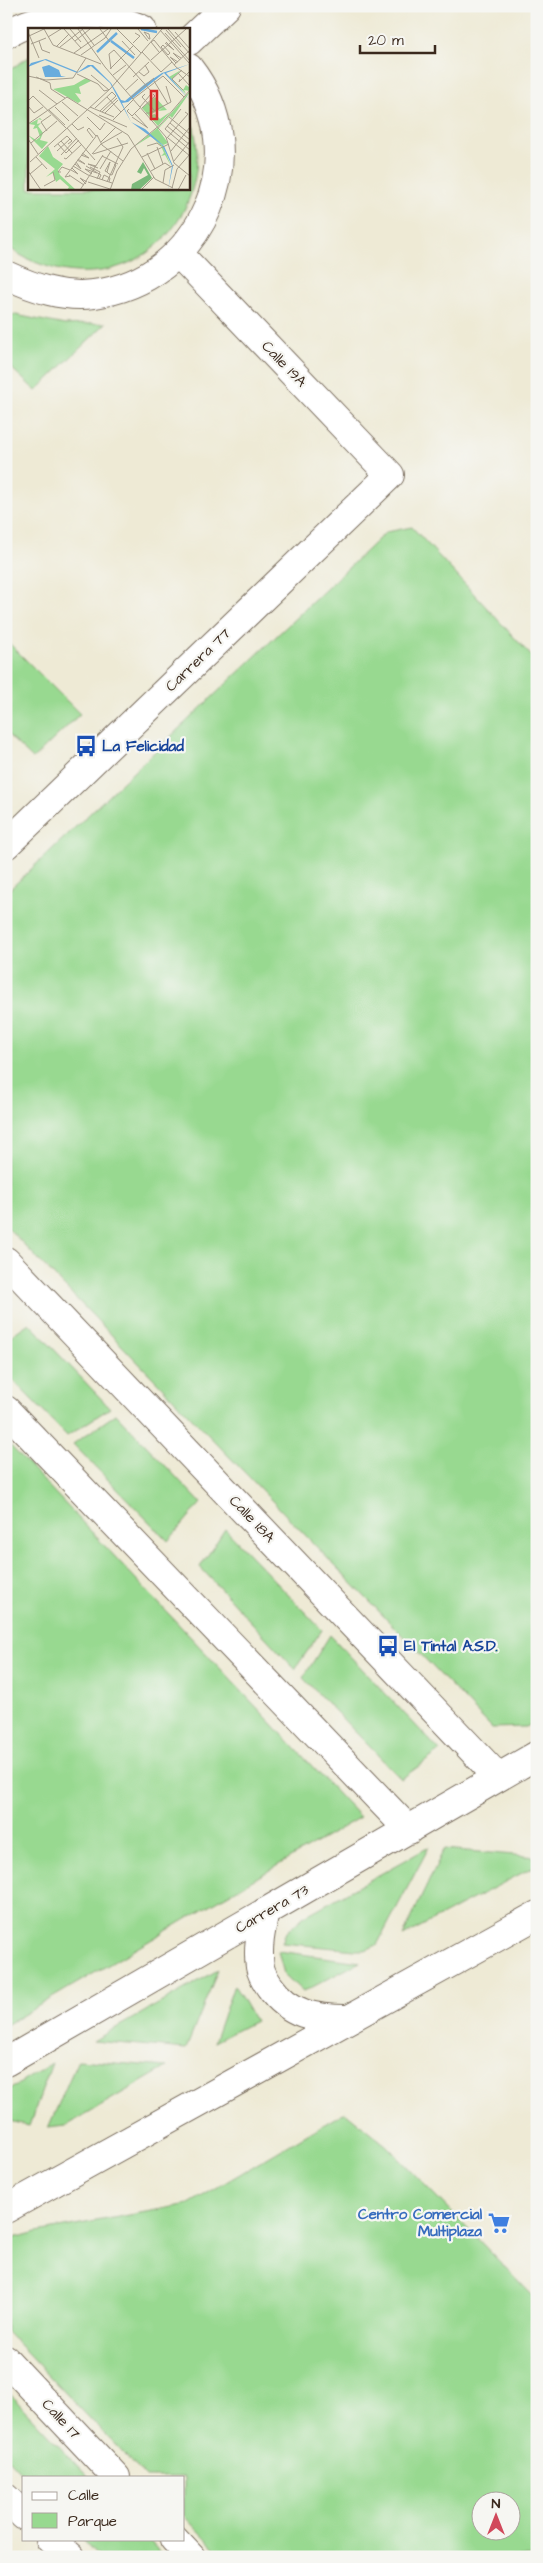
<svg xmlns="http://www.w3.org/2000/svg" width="543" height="2563" viewBox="0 0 543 2563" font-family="'Architects Daughter',sans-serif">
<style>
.green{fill:#98d990;stroke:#6a8257;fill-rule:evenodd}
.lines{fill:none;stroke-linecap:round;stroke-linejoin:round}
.secondary-casing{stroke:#7a6d5e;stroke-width:30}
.primary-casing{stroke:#7a6d5e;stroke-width:30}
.highway-casing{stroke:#7a6d5e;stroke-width:30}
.secondary{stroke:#fff;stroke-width:28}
.primary{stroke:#fff;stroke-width:28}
.highway{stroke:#fff;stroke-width:28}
.labels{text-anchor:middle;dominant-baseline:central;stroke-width:4.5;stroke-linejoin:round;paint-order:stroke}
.street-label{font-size:15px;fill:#3b2a1e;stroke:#f6f6f2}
.transit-label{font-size:15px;font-weight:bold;fill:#164399;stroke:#f6f6f2;text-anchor:start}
.shop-label{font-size:15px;font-weight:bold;fill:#366cbe;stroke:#f6f6f2;text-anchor:end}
.inset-river{fill:none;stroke:#69acdd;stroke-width:2.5}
.inset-road{fill:none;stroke:#a69d8c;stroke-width:1}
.view{fill:#d62828;fill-opacity:0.15;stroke:#d62828;stroke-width:2.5}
.inset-edge{fill:none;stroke:#3b2a1e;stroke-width:2.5}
</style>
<rect width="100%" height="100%" fill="#f6f6f2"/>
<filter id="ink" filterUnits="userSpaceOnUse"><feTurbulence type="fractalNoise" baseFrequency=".02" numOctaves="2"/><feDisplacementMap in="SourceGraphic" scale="10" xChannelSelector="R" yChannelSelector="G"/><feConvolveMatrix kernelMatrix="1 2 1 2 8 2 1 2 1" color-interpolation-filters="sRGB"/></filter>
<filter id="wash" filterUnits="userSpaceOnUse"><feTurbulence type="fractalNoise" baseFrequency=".0096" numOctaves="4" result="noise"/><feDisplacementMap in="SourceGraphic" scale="20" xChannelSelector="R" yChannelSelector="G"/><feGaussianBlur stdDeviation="1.12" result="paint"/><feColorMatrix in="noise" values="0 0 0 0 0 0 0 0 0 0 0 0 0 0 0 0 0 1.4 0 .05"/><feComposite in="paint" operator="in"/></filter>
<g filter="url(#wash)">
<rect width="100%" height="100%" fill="#eeead5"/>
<path class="green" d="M29,57V189H189V115C197,130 198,154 196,171C187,238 128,283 61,270C42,266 21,258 6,245V72Z
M6,313L65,325L106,323L36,391L6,363Z
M412,527L537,662V1721L526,1727L492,1728L6,1226V893L386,532Z
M6,640L80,714L33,759L6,733Z
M29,1323L110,1408L67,1436L6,1373V1339Z
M116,1414L201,1503L168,1541L73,1444Z
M6,1441L360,1817L6,2025Z
M225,1529L322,1630L295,1669L200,1567Z
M330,1635L440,1751L401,1779L303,1678Z
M429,1847L377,1945L365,1950H355L282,1943L285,1934L303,1917Z
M444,1849L537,1857V1865L403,1936Z
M278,1951L360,1962L303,1992L284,1974Z
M218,1970L186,2049L93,2041Z
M234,1985L255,2021L214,2042Z
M78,2060L167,2067L65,2126L48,2128Z
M52,2063L29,2126L6,2120V2092Z
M345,2112L387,2146L537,2300V2557H223L184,2516V2477H146L6,2331V2240L37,2232L189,2204ZM480,2500H510V2530H480Z
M6,2390L88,2477H25L6,2457Z
M83,2539H148L164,2557H100Z"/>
</g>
<g filter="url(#ink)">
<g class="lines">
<g class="secondary-casing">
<path id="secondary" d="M6,34C34,18 69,12 101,15C114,17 129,24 142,29
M189,41L226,6
M6,275C34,288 63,298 94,294C202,280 257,155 189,68
M6,845L390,475L178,253
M6,1261L498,1777
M6,1410L409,1830
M265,1912C261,1930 257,1948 260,1967C261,1974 266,1981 270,1987C289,2014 315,2019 346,2019
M6,2062L537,1755
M6,2209L537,1915
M6,2360L116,2477
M174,2539L191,2557"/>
</g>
<g class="primary-casing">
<path id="primary" d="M6,2498L24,2516"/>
</g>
<g class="highway-casing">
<path id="highway" d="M50,2539L71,2557"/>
</g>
<use href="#secondary" class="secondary"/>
<use href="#primary" class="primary"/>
<use href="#highway" class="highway"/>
</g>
</g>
<defs>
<g id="bus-bare" transform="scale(1.725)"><path d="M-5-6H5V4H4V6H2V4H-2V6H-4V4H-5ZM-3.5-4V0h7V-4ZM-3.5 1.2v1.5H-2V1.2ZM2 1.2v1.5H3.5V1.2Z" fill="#1a4fb4" stroke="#f6f6f2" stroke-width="2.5" paint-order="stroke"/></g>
<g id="supermarket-bare" transform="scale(1.725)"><path d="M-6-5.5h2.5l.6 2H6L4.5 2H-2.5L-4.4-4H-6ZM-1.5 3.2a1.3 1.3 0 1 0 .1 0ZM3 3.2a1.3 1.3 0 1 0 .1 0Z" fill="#3f7fe0" stroke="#f6f6f2" stroke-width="2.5" paint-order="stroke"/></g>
</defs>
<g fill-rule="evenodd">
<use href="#bus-bare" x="86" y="746"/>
<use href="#bus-bare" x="388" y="1646"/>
<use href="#supermarket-bare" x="499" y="2223"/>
</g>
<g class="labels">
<g class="street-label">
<text transform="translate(284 364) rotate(46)">Calle 19A</text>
<text transform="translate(198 660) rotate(-44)">Carrera 77</text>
<text transform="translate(252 1519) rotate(46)">Calle 18A</text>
<text transform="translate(272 1909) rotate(-30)">Carrera 73</text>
<text transform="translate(61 2419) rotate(47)">Calle 17</text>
</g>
<g class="transit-label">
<text x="102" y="746">La Felicidad</text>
<text x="404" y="1646">El Tintal A.S.D.</text>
</g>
<g class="shop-label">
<text x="482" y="2214">Centro Comercial<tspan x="482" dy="17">Multiplaza</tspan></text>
</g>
</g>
<g transform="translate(28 28)">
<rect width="162" height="162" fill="#eeead5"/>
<path d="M153,42L144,51L155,62L158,57L162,60V64L144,90L142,88L130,101L140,115L135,117L123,108L135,118L143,138L137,127L133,128L136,125L133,118L123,108L107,118L133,97L162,63L156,62L158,66L141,49ZM58,50L63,53L51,59L53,66L47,65L53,73L50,75L25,61L46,57ZM127,69L139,82L130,83L136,79L122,87L127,86L132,91L142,84L130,98L114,80ZM12,90L14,92L10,91L9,96L13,95L10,98L15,105L12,112L20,114L14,121L0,107L8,112L12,109L9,100L5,101L7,97L1,96ZM20,118L25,129L35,136L30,142L32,147L48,162H39L41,159L32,151L28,154L25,145L18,149L27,141L11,128Z" fill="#98d990"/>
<path d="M115,134L124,150L111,162H103L104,156L120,147L116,140L113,146L109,144Z" fill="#7ab97a"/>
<path d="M18,31L50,44L60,37H65L83,55L93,72L97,73L117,56L134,45L162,36L138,45L162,72L136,45L100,74L94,75L103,94L117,101L136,118L145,138L140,162L144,138L134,117L103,94L82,55L63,38L49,45L17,32L0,39L3,35ZM21,37L31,42L33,48L38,49H17L14,39Z" fill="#69acdd"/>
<path class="inset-river" d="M113,1L129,4M83,13L106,30M69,24L89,5"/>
<path class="inset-road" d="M16,1L25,17L73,36M36,1L53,20M42,1L53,14M50,1L77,39L138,109L146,135L162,148M54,1L66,17M72,1L82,14M89,1L113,25M110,1L120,13M140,1L162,26M132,2L161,35M138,2L153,19M0,4L11,30M116,4L121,6L122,11H121ZM147,4L162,21M137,5L162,33M1,8L16,1M20,9L33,1M11,13L14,22L22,25M47,13L62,1M94,13L107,27M105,15L112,8L107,5M137,15L146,22L138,14M3,16L18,10M135,17L142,25L140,27L133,19ZM28,19L41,6M32,19L55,1M114,24L133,44L144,34M131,24L123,14L126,12L148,39L162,49M46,25L80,1M53,27L77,10L83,1M123,32L158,1M152,32L145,25L153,30M148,35L142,29L150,34M146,37L161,23M82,41L105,18M83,41L81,26L86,22L123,63M154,42L144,51L155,62M111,44L116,48L121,44L117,37M150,45L162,58M49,46L70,56L76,63L80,62M63,47L81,62M85,47L98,37M0,48L18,52L45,50L58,30M8,49L22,55L23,61L37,70M105,49L121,34M152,51L151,54L162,43M126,53L140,76M11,62L29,76M97,63L110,51M117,66L114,69L127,83M79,69L93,84M103,69L126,50M105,71L135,48L156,69M0,73L5,68L38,100M34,74L50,88M0,78L6,85L15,79M27,79L41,93L36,88M62,79L86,89M112,79L123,66M67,80L84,64M114,80L127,68L125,66M101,81L99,83L104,88L112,80M153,81L137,101L162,122M21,82L37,97M72,83L88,68L84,64M74,84L89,70M77,85L90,72M118,85H122L143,74L138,58M107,86L119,99M71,87L99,99M59,89L72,102L77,95M104,89L120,100M141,89L162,106M85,92L105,72M142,95L162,112M0,96L39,69L100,107L127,151L145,160M44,96L50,102L56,99M139,98L162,117M39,100L67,132M19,103L13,94L23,87M65,110L59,102L61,100L68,108M139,110L160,86L157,84M140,110L162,128M0,111L10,126M33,113L44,125M73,114L88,99M3,115L29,93M30,116L38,125L51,112M119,118L129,115L133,118M26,119L39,108L44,113L40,116M129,119L135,136M29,123L42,111M143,123L162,99M119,125L127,141M64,126L73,116L94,104M65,126L100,115M33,127L49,110M53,127L61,130L54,125M74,128L90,136M8,129L19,141M114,129L141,116M36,130L38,131L54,116M49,132L57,136L50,131M146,133L162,113M2,134L82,61L134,1M47,136L53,141L48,134M45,138L60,147L84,155M58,138L73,147L71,151M68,138L60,136L70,140M62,139L72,144L69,151M72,141L83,123M43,142L50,146L44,140M0,143L13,162M123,143L137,135L143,139M33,144H30L34,139L42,142M79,144L82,134L77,143L79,144L81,146L84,147L88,137L86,136M2,146L14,136M64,146L57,141L69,145M41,147L56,157M42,148L37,149L69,107L74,117L95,133M74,152L76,147L82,150L81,154M60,154L82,161M79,154L95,119L89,110M135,155L137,142L146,137M58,156L52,150L59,154M16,158L27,152L25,144M144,160L149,141L162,126M52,162L75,127M82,162L89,143L103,121L133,96L162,62M113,162L126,149M150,162L158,147"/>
<path class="view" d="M123,63H129V91H123Z"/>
<rect width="162" height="162" class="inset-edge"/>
</g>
<rect width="543" height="2563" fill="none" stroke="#f6f6f2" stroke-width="25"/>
<rect x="22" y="2476" width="162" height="65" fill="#f6f6f2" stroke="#aba49d"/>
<rect x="32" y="2492" width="25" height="8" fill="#ffffff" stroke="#aba49d"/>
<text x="68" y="2500" font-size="15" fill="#3b2a1e">Calle</text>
<rect x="32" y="2513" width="25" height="15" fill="#98d990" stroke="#aba49d"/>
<text x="68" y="2526" font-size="15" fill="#3b2a1e">Parque</text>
<g transform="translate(496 2516)"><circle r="24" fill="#f6f6f2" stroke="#aba49d"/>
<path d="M0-4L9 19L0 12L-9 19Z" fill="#d1495b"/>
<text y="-8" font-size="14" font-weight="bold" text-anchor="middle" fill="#3b2a1e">N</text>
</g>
<path d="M360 45v8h75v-8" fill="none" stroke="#3b2a1e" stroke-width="2.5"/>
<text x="368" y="45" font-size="15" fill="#3b2a1e" stroke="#f6f6f2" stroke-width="4" paint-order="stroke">20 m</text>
</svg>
